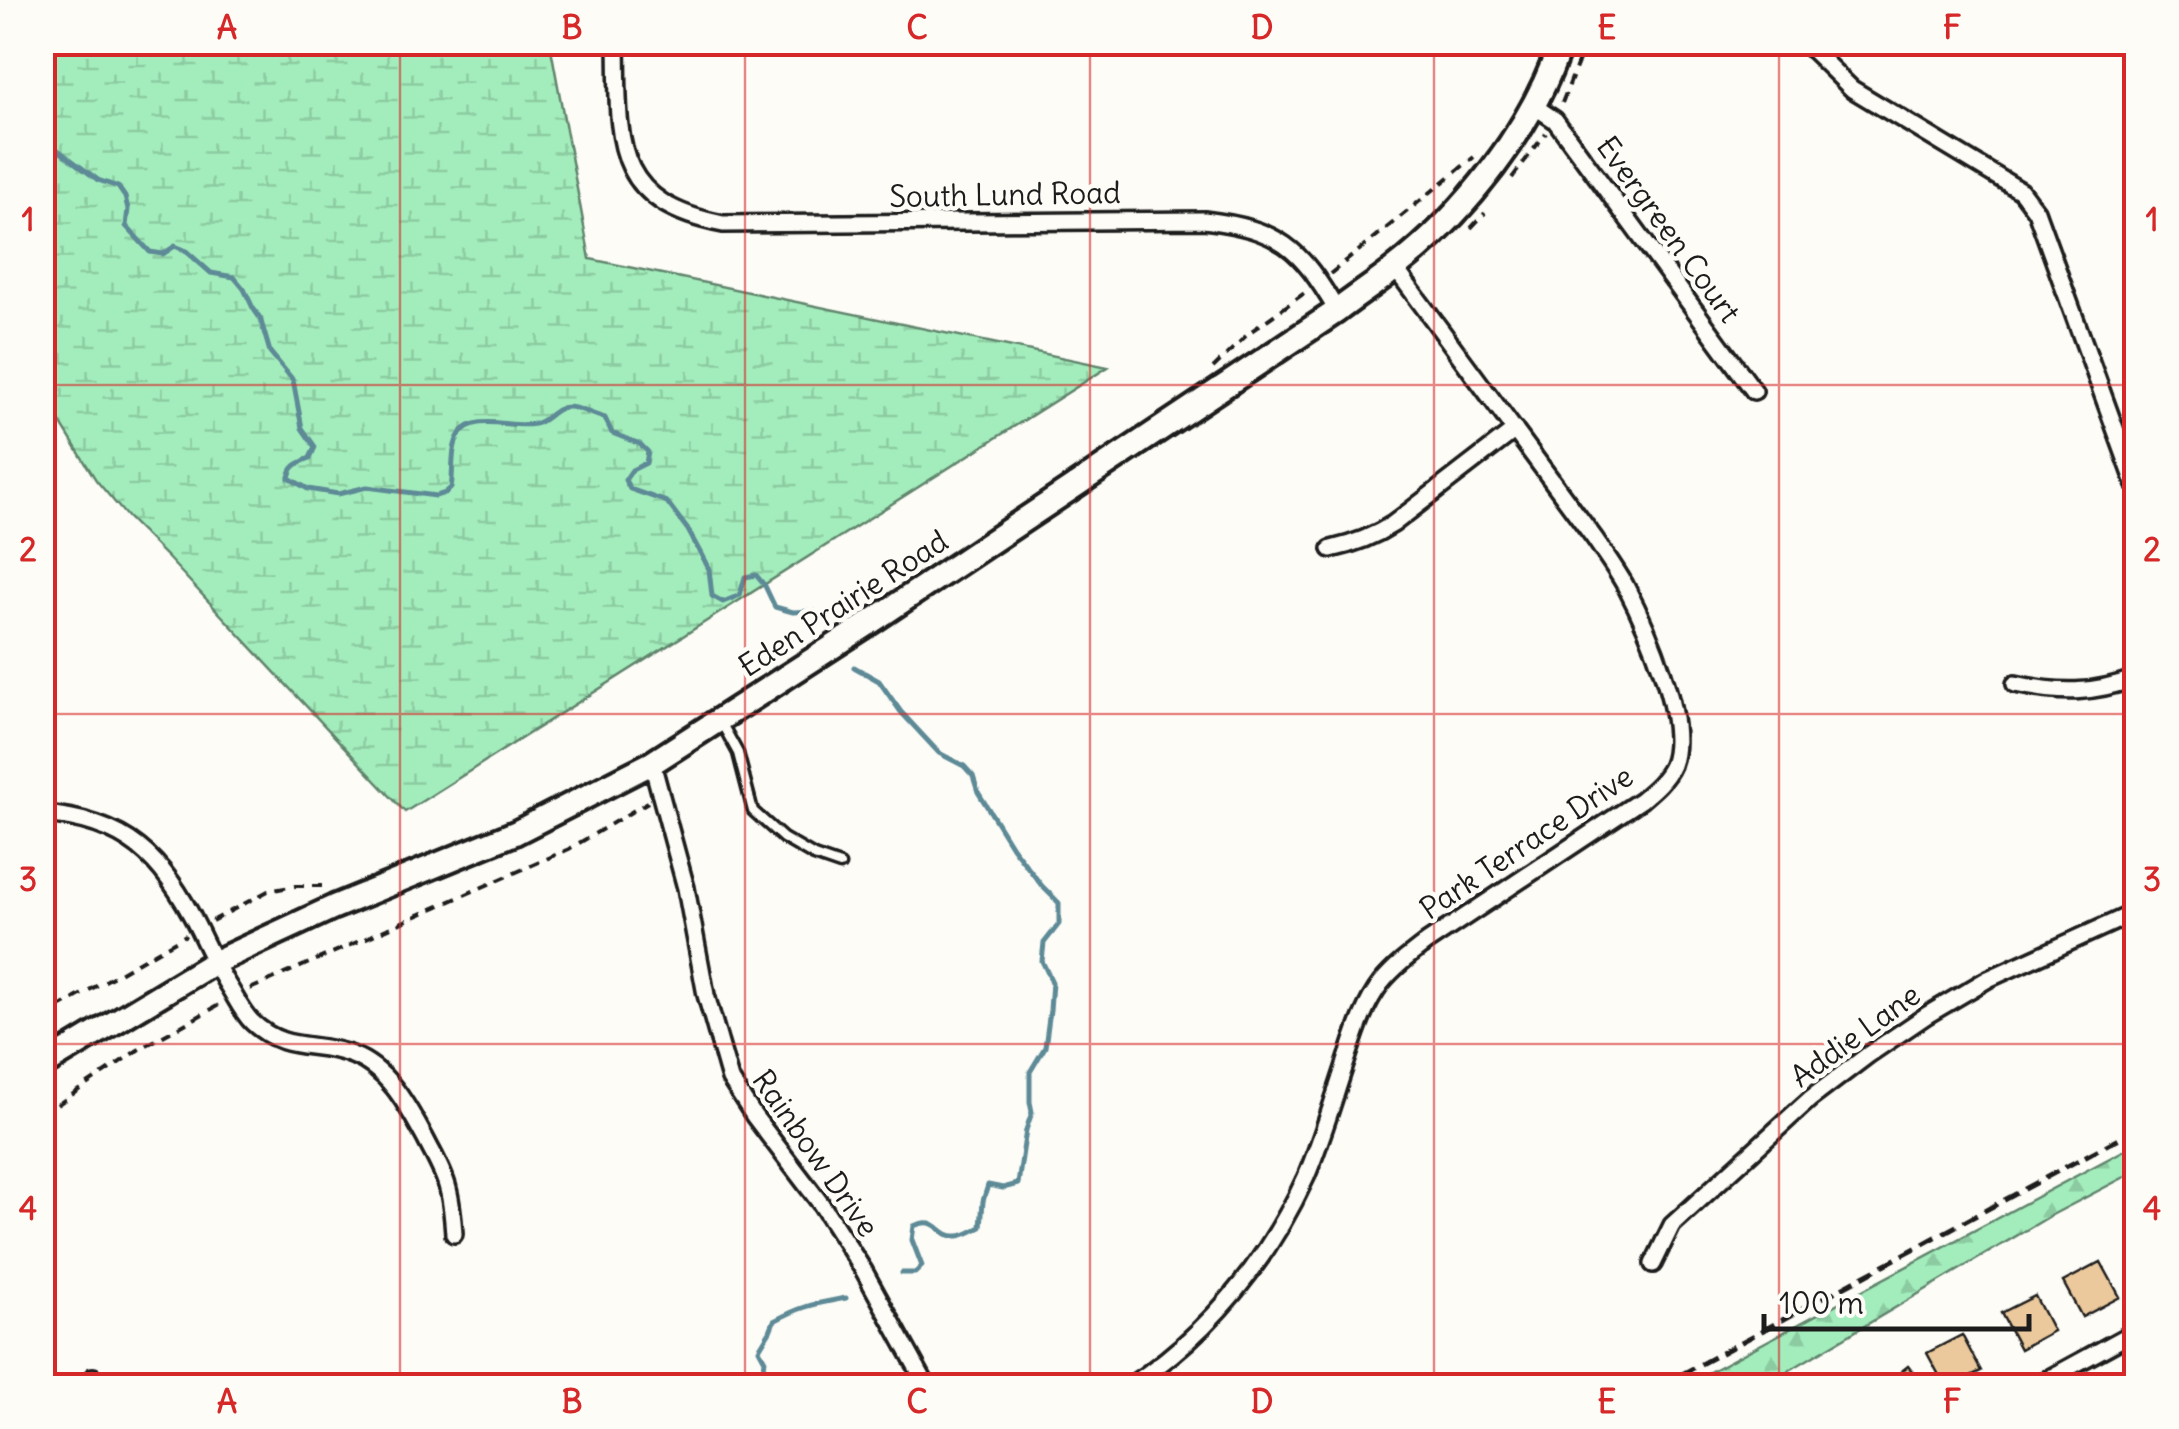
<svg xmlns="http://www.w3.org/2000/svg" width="2179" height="1429" viewBox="0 0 2179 1429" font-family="Delius,sans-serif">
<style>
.forest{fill:url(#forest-firs);stroke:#60846c;stroke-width:2.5}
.wetland{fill:url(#wetland-marsh);stroke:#60846c;stroke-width:2.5}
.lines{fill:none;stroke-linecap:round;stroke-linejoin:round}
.stream{stroke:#5d8a96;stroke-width:5}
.building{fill:#ebc99c;stroke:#1c1c1c;stroke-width:2.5}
.service-casing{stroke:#1c1c1c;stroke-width:15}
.minor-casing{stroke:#1c1c1c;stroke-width:22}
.secondary-casing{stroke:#1c1c1c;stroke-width:30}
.path{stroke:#1c1c1c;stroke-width:4;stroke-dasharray:10 8;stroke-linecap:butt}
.service{stroke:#fdfcf7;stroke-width:8}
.minor{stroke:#fdfcf7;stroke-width:15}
.secondary{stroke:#fdfcf7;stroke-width:22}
.rail{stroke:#1c1c1c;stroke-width:5;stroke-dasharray:15 8;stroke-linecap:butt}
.grid{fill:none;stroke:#d62828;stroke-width:2.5;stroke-opacity:0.55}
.labels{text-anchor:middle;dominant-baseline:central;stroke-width:9;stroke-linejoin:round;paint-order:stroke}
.street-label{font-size:30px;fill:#1c1c1c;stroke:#fdfcf7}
.neatline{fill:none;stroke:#d62828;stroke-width:4}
.grid-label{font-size:32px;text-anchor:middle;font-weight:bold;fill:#d62828}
</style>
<defs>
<pattern id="forest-firs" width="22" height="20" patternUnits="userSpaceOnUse" patternTransform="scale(2.5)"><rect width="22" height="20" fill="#a3edbc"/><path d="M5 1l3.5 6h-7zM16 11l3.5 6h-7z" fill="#8ccba1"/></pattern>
<pattern id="wetland-marsh" width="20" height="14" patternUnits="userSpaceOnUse" patternTransform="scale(2.5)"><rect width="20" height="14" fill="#a3edbc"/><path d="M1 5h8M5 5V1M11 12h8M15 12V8" fill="none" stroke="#8ccba1"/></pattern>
</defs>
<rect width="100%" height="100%" fill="#fdfcf7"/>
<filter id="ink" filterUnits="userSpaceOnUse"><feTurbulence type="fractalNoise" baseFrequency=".01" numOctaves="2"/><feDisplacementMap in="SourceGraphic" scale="20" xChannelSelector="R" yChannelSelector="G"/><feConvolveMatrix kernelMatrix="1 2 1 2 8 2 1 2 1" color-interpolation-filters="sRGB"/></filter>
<g filter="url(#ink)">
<path class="forest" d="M2136,1144V1171L2050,1216L1763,1386H1683Z"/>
<path class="wetland" d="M43,42L550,43L590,259L1108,367L405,812L167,557L128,518L96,480L43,395Z"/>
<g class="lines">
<path class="stream" d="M42,138L98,180L118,187L125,197L128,209L126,226L150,252L163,254L175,246L186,251L211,273L234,277L244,289L253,308L260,318L270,352L293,380L302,428L315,447L310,458C299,463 291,465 289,478L308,489L338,494L367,487L436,496L445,493L451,488C454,472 450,448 460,434C476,412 512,429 534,424C548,421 553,407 568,407C579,407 593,415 605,418L612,433L640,444L648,452L646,463L632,470L625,480L630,489L667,502L688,530L709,569L712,596L723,602L740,595L745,577L756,575L765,586L775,607L793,612L814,611
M854,667L879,681L901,712L939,753L964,766L973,776L978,792L1012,847L1042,886L1059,903V924L1044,943L1042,961L1052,982L1050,1010L1045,1047L1030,1072V1102L1032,1112L1026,1130L1018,1184L1003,1188L988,1185L983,1201L981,1227C974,1230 966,1236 958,1236C937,1238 939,1214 914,1226L912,1240L922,1266L915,1273H902
M737,1386V1380L756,1374L764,1367L765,1360L759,1349L770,1331L774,1321C803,1305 815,1304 846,1298"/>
</g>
<path class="building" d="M2101,1262L2120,1297L2082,1317L2063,1282Z
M2035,1296L2053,1331L2020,1349L2001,1313Z
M1962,1335L1981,1371L1950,1386H1945L1927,1353Z
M1908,1366L1924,1386H1883Z"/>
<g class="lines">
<g class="service-casing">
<path id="service" d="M722,724L738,753L753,811L783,838L814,856L840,865"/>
</g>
<g class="minor-casing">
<path id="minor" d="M617,42C619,138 609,202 723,224L1204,220C1279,229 1300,247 1337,311
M1804,42L1852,89L2021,191L2036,211L2136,486
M1534,106L1555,120L1754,391
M1331,549C1354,544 1373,537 1393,524L1515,430
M2015,684C2061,694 2092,694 2136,678
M652,763L686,888L706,995L730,1079L754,1116L821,1204L864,1271L927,1386
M42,814C126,820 163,857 199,930C208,949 216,966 227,984C235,996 242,1012 252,1022C286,1054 315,1040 352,1055C389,1069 408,1107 426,1140C434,1156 444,1172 448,1189C452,1204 453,1219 454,1234
M1653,1264L1672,1225L1810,1099L1868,1055L1927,1015L1988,979L2136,912
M84,1386L93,1377
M1130,1386C1208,1334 1267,1262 1306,1177C1321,1142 1332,1104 1344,1068C1354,1039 1362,1008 1381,983C1394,967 1410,955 1427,942L1641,800C1653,790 1666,779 1672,765C1689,721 1646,625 1625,585C1616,569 1605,554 1595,539L1395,268
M2035,1386L2136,1331"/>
</g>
<g class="secondary-casing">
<path id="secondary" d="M42,1066L213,963L334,907L515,833L652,763L865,626L1337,311C1355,297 1375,284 1393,270C1464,215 1533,128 1561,42"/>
</g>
<path class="path" d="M1562,103L1586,42
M1512,178L1546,133
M1471,228L1485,213
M1330,274L1474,157
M1213,368L1250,332L1306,292
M212,921L268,891L295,886H329
M250,989L569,849L648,802
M42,1017L186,935
M42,1115L138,1050L219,1005"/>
<use href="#service" class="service"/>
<use href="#minor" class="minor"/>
<use href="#secondary" class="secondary"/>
<path class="rail" d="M1660,1386L2136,1129"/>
</g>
</g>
<path class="grid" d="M400,42V1386M745,42V1386M1090,42V1386M1434,42V1386M1779,42V1386M42,385H2136M42,714H2136M42,1044H2136"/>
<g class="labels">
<g class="street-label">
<text transform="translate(1005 194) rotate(-1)">South Lund Road</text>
<text transform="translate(1669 229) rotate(54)">Evergreen Court</text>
<text transform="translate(843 603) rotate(-33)">Eden Prairie Road</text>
<text transform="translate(1526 842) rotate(-34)">Park Terrace Drive</text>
<text transform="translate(1855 1035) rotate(-36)">Addie Lane</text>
<text transform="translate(816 1153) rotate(55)">Rainbow Drive</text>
</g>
</g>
<rect width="2179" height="1429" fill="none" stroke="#fdfcf7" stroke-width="110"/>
<path d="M1764 1314v15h265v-15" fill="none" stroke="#1c1c1c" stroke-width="5"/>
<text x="1779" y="1314" font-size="30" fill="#1c1c1c" stroke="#fdfcf7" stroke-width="8" paint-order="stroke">100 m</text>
<rect x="55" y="55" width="2069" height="1319" class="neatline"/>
<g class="grid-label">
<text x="227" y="39">A</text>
<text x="572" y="39">B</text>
<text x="917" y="39">C</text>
<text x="1262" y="39">D</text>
<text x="1607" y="39">E</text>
<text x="1952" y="39">F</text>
<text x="28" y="231">1</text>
<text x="2152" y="231">1</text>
<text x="28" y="561">2</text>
<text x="2152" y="561">2</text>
<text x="28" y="891">3</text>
<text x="2152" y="891">3</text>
<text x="28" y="1220">4</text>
<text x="2152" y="1220">4</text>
<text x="227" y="1413">A</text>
<text x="572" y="1413">B</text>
<text x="917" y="1413">C</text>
<text x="1262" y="1413">D</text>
<text x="1607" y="1413">E</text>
<text x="1952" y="1413">F</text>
</g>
</svg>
